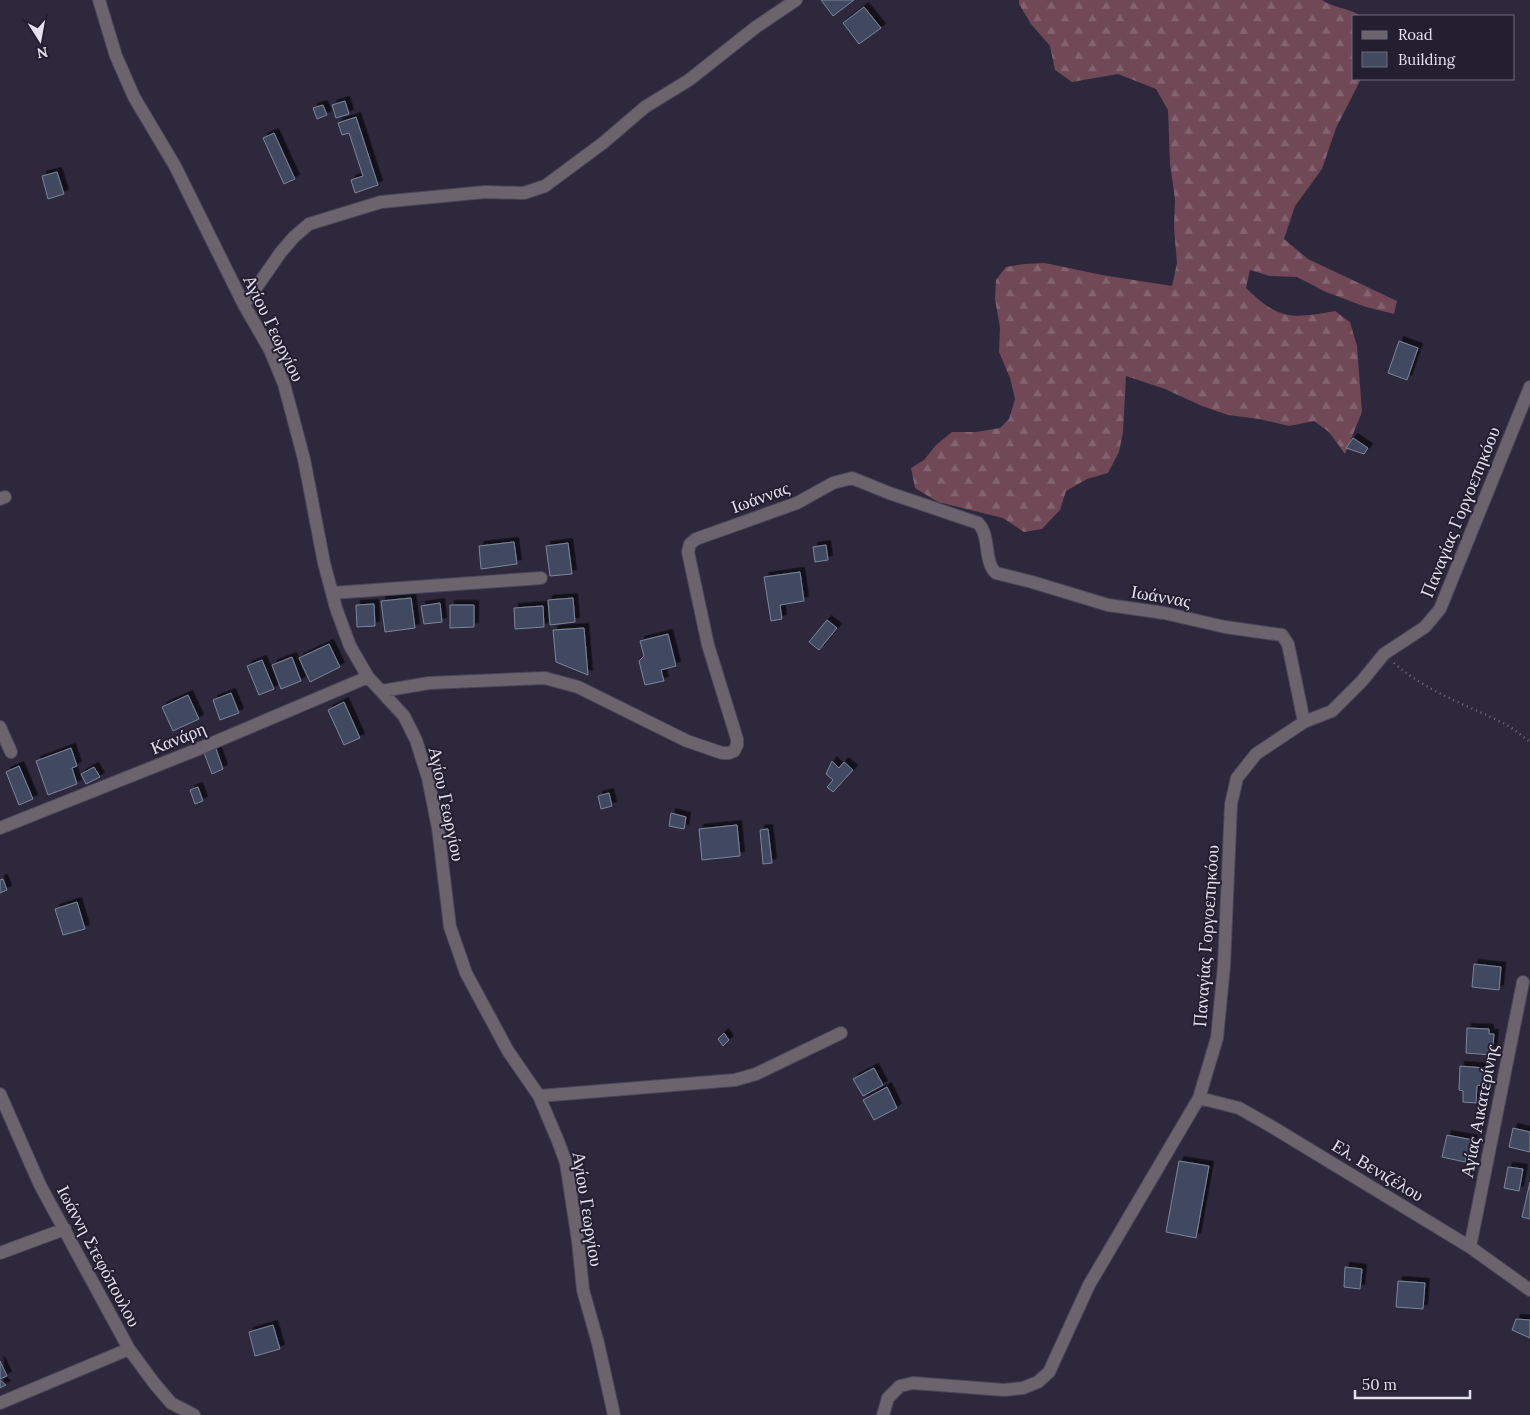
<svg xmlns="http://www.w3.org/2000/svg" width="1530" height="1415" viewBox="0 0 1530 1415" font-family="Lora,serif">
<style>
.forest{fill:url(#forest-firs)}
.building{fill:#414a5e;stroke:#7b859c;filter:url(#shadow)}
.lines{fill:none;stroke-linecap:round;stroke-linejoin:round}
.minor-casing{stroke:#4a4659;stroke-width:14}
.path{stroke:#736e80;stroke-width:2.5;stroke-dasharray:1 4;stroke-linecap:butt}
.minor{stroke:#6c646c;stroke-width:12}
.labels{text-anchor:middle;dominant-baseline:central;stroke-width:4;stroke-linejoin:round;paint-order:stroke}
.street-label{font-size:18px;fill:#e4e1ef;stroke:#241e31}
</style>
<defs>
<pattern id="forest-firs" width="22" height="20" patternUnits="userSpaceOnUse" patternTransform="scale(1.25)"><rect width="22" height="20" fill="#704856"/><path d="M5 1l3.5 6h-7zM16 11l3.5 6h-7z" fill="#84626f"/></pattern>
<filter id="shadow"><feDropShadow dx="4.5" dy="-4.5" stdDeviation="0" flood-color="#0009"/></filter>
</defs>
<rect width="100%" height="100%" fill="#2d283c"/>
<path class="forest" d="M1019,0H1322C1334,8 1349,8 1361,16H1354V79H1361L1336,128L1322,169L1295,206L1284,239L1308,259L1397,301L1394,314L1366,307L1326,292L1297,277L1270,276L1250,270L1246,288C1279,320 1291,319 1335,311L1350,322L1357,346L1362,412L1345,454L1329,432L1314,421L1289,426L1259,419L1228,415L1202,406L1165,389L1126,376L1123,432L1119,452L1108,473L1087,479L1066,491L1060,510L1042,529L1024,532L1003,518L938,502L915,488L911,468L924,460L936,445L952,432H976L1000,428L1009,419L1015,399L1010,378L999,352L1000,328L995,299L996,280L1006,267L1024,264L1045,263L1102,275L1172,286L1177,263L1174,228L1175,199L1170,164L1168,110L1156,89L1118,74L1072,82L1055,70L1050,46L1031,24L1019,4Z"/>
<path class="building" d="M821,0H854L833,16Z
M864,7L881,28L859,44L843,23Z
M345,101L349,114L336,118L332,105Z
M323,105L327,115L317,119L313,108Z
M356,117L378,185L355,193L351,180L363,176L349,133L342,135L338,123Z
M274,133L295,179L284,184L263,138Z
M57,172L64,194L48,199L42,176Z
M1399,341L1418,348L1407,380L1388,373Z
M1353,438L1368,448L1364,454L1346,448Z
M514,542L517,564L481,569L479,546Z
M568,543L572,574L550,576L546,546Z
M826,545L828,560L815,562L813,547Z
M800,572L804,601L780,605L782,619L771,621L764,577Z
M411,598L415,628L385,632L381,601Z
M573,598L575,622L550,625L548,600Z
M440,603L442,622L424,624L421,606Z
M374,604L375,626L357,627L356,605Z
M450,605H474V627L450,628Z
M543,606L544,627L515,629L514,608Z
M827,620L837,628L819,650L809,642Z
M584,628L588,675L556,662L553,630Z
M668,634L676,666L661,670L664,681L645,685L639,661L644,656L640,641Z
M329,644L340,667L310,682L299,658Z
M292,657L301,681L281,689L272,665Z
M262,660L274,689L259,695L247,666Z
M231,693L239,713L220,720L213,700Z
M188,695L199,719L173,731L162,707Z
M344,702L360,738L344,745L328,710Z
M215,746L223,769L212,774L203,750Z
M71,748L77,766L72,768L77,784L48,795L36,761Z
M832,761L839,768L844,762L853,770L833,792L827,787L833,780L826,774Z
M19,766L33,799L19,805L6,772Z
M94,767L100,777L86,784L81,774Z
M198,787L203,801L195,804L190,790Z
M609,793L612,806L601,809L598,796Z
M671,813L686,817L684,829L669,826Z
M737,825L740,856L702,860L699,829Z
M768,829L772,863L763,864L760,830Z
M3,879L7,890L0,893V880Z
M77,902L85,929L63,935L55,909Z
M1474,964L1501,967L1499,990L1472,987Z
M1467,1028L1489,1029V1034H1494L1492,1055L1466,1053Z
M724,1033L729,1040L723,1046L718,1039Z
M1460,1066L1484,1068L1483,1084L1477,1086L1476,1103L1463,1102V1091L1459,1090Z
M874,1068L883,1085L863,1096L853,1079Z
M887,1087L897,1108L874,1120L863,1100Z
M1513,1128L1530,1132V1152L1509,1147Z
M1447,1135L1473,1140L1470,1153L1467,1154L1465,1162L1442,1157Z
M1179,1161L1209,1166L1196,1238L1166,1232Z
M1508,1167L1523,1169L1519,1191L1504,1188Z
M1530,1182V1219L1522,1217Z
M1345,1267L1362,1269L1360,1289L1344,1287Z
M1398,1281L1425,1283L1423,1309L1396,1307Z
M1516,1319L1530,1320V1338L1512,1330Z
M273,1325L280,1349L255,1356L249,1332Z
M0,1361L7,1376L0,1379Z
M0,1380L6,1385L0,1388Z"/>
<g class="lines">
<g class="minor-casing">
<path id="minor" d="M99,0L116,56L134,97L175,166L244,305L270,350L284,384L304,459L324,563L336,608L350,646L368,677L404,716L416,740L428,778L438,828L450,927L466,973L508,1051L539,1096L558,1141L566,1163L578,1241L583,1290L598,1343L614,1415
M244,305L281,252L294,237L309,224L381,202L485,192L524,193L545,186L603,143L645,107L689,80L756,27L796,0
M0,499L5,497
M332,593L541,578
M382,691L429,683L545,678L578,687L687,741L722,753H729L734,751L737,745V739L708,645L688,552L690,544L696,539L797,503L833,483L852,478L889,493L978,523C991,536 983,561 996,573L1032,582L1108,605L1164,613L1225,627L1282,635L1288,644L1304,722
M0,727L11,752
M0,828L196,750L368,677
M0,1094L40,1185L129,1349L154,1383L171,1403L194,1415
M539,1096L735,1080L756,1074L841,1033
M1199,1098L1239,1108L1274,1128L1470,1247L1530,1290
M1470,1247L1523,982
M0,1253L65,1229
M0,1403L129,1349
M883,1415L888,1398L900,1386L913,1383L1004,1390L1023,1388L1038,1382L1049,1372L1089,1285L1199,1098L1217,1038L1224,966L1231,804L1237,778L1256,754L1304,722L1332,711L1362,681L1384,654L1425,627L1440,609L1530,387"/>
</g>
<path class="path" d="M1394,663C1427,692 1467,705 1505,724C1514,729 1522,736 1530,742"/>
<use href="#minor" class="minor"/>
</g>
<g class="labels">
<g class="street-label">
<text transform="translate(274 328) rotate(64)">Αγίου Γεωργίου</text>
<text transform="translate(760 497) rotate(-20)">Ιωάννας</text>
<text transform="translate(1460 512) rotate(-68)">Παναγίας Γοργοεπηκόου</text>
<text transform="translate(1161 596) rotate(10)">Ιωάννας</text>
<text transform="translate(178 738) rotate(-22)">Κανάρη</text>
<text transform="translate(447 804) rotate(78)">Αγίου Γεωργίου</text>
<text transform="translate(1206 936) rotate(-86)">Παναγίας Γοργοεπηκόου</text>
<text transform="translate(1479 1111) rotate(-79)">Αγίας Αικατερίνης</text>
<text transform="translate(1378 1170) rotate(31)">Ελ. Βενιζέλου</text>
<text transform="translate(588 1209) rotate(81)">Αγίου Γεωργίου</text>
<text transform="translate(99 1256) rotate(62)">Ιωάννη Στεφόπουλου</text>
</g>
</g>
<rect x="1352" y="15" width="162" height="65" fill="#241e31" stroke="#716c7d"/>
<rect x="1362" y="31" width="25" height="8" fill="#6c646c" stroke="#716c7d"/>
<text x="1398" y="40" font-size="15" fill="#e4e1ef">Road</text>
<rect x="1362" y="52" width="25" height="15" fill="#414a5e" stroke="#716c7d"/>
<text x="1398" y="65" font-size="15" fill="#e4e1ef">Building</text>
<g transform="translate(40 40) rotate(169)" stroke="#241e31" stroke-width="4" paint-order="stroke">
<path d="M0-4L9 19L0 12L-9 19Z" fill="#e4e1ef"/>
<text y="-8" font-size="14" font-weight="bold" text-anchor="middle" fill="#e4e1ef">N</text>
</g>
<path d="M1355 1390v8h115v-8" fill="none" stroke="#e4e1ef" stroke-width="2.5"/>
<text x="1362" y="1390" font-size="15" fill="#e4e1ef" stroke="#241e31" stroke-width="4" paint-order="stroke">50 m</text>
</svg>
